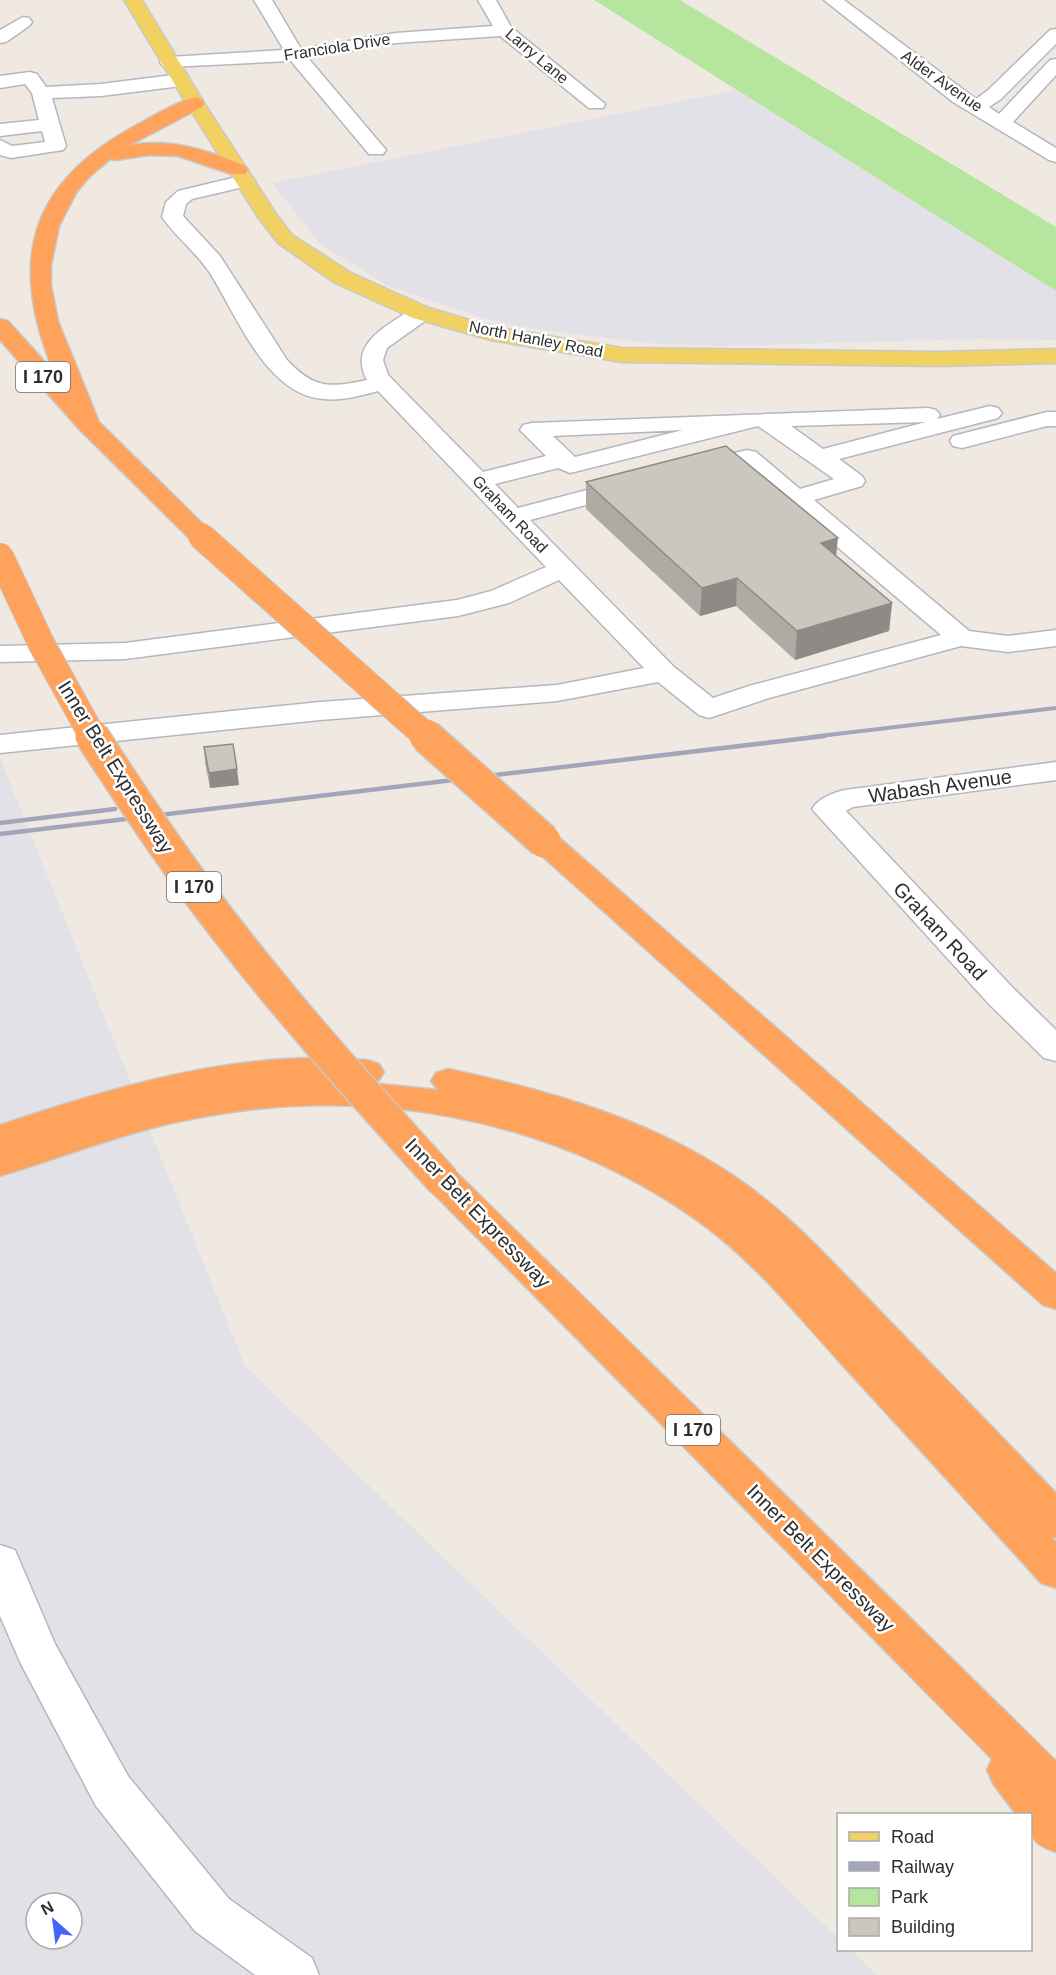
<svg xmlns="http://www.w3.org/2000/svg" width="1056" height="1975" viewBox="0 0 1056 1975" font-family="Helvetica,sans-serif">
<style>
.industrial{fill:#e3e1e8;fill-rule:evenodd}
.green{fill:#b6e59e}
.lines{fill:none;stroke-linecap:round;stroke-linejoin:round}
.minor-casing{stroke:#b4b7c1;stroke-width:3}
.major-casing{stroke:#c9c9c9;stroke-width:3}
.highway-casing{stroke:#c9c9c9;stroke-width:3}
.minor{fill:#fff;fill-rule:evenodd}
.major{fill:#f2d163;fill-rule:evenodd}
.highway{fill:#ffa35c;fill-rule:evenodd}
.rail-far1{stroke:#a3a6b8;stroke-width:4}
.rail{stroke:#a3a6b8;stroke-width:4.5}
.highway-bridge-far1-casing{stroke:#c9c9c9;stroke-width:28;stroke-linecap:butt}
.highway-bridge-casing{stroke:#c9c9c9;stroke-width:36;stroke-linecap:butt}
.highway-bridge-far1{stroke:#ffa35c;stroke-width:26}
.highway-bridge{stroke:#ffa35c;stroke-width:33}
.wall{fill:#afaba4}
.shaded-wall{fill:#8e8b86}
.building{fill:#cbc7bf;stroke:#8e8b86;stroke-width:1.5}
.labels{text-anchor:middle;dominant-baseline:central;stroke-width:5;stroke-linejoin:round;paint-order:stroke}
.far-street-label{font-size:16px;fill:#2e2e2e;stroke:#fff}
.shield{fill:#fff;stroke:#6d6d6d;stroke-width:1.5}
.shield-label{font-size:18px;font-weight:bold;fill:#2e2e2e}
.street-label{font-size:20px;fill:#2e2e2e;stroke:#fff}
</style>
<rect width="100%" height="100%" fill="#efe9e1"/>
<path class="industrial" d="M736,90L1056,291V340L977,339L720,346L647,343L534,329L483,318L388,286L319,243L272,183Z
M0,758L245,1366L838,1938V1950H851L877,1975H0ZM36,1903H72V1939H36Z"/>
<path class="green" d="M594,0H680L1056,227V291Z"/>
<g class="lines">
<g class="minor-casing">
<path id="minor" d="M254,0H272L301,49L396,33L493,26L478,0H496L511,27L605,104L603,108H589L500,36L396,43L308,58L386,150L383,154H369L291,61L169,67L163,66L160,62L163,58L169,57L284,50Z
M824,0H844L976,99L987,91L1050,30L1056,29V44L1001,99L989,107L999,114L1050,60L1056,59V75L1013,122L1056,148V162L1049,160L953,102Z
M23,17L29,18L32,22L29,26L6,42L0,43V30Z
M30,72L37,74L46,87L101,84L181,74L188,76L190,80L188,84L181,86L101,96L52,98L66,146L63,150L11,158L0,155V140L12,146L45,142L42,131L0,136V124L39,120L32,93L25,84L0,88V76Z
M245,175L252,177L255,181L252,185L192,199L186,204L183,216L220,256L287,360C314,389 330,388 367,380C347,343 388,326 413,308L421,306L429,308L432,313L429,318L387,348L383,360L388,375L483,472L546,456L520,430L523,425L532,423L928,408L936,410L940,415L937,419L990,406L998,408L1002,413L998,418L839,459L862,476L865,481L862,486L814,500L969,631L1008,636L1056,630V646L1008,652L961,646L769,698L709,718L699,715L658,682L557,701L320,720L0,753V735L320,702L557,685L644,668L559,580L509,603L458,616L125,659L0,662V646L125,643L457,600L491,591L546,567L378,391C360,396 341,401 323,399C266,394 237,316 210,273C196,252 176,237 162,217L166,202L178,191ZM926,422L823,449L791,426ZM758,426L834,479L800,489L756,452L747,450L688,464L685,469L688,474L697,476L742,466L941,635L749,686L713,698L674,667L530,520L638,491L641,486L638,481L629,479L518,508L495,484L558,468L570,473ZM683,430L575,457L553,436Z
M1047,412H1056V426H1047L962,448L953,446L950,441L953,436Z
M1056,762V780L853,807L846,811L1013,988L1056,1030V1061L1044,1058L989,1004L812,809C819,798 832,793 845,790Z
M0,1545L15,1550L55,1644L128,1776L229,1899L312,1958L319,1975H255L195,1931L96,1806L21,1664L0,1616Z"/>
</g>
<g class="major-casing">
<path id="major" d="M124,0H142L204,103L276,214L292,235L351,273L429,308L493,327L622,348L938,352L1056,349V363L938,366L622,362L491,340L413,318L335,283L278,243L258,217L186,103Z"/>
</g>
<g class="highway-casing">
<path id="highway" d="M195,97L202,99L204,103L202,107L130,145C171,138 208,150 245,166L248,170L245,174H231L178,156L149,155L116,160L110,159L88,178L76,193L59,226L51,265V285L58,321L99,422L210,531L214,536L210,541L201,544L192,541L80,430L0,340V319L8,321L54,372C9,264 26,186 133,127C152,117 174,103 195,97Z
M544,832L555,834L1056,1273V1309L1043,1305L533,848L529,841L533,834Z
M319,1058L367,1060L379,1064L384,1072L379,1080L370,1083L438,1090L431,1081L436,1073L448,1069C553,1091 660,1122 748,1186C774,1205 797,1226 820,1249L1056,1493V1538L1051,1537L1056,1542V1588L1041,1583C976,1511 910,1439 845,1368C797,1315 751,1257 691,1216C549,1118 371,1085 202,1117C132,1129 67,1156 0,1176V1125C102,1091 211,1058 319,1058Z
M443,1168L456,1172L1056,1761V1852C1033,1844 1030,1839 1030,1814H1016L994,1785L987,1770L992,1759L430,1190L425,1181L430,1172Z"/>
</g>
<use href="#minor" class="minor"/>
<use href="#major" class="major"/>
<use href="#highway" class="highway"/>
<path class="rail-far1" d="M811,737L1056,708"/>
<path class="rail" d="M0,823L115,809
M0,834L824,736"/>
<g class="highway-bridge-far1-casing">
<path id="highway-bridge-far1" d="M201,536L427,737
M0,556L41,643L93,737"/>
</g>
<g class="highway-bridge-casing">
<path id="highway-bridge" d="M92,736C125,787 158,837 194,886C270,990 357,1086 443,1181
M426,736L544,841"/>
</g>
<use href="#highway-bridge-far1" class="highway-bridge-far1"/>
<use href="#highway-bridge" class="highway-bridge"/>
</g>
<path class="wall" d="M586,482L836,556L892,603L889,631L795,660L736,606L700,616L586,509Z
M204,747L239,785L210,788L205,763Z"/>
<path class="shaded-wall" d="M838,538L835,566L821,543Z
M737,578L736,606L700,616L702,588Z
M892,603L889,631L795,660L797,631Z
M237,769L239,785L210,788L209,773Z"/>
<path class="building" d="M726,446L838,538L821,543L892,603L797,631L737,578L702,588L586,482Z
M233,744L237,769L209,773L204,747Z"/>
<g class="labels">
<g class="far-street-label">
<text transform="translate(337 47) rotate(-9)">Franciola Drive</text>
<text transform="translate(537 56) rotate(40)">Larry Lane</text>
<text transform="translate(942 81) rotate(35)">Alder Avenue</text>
<text transform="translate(536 339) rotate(11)">North Hanley Road</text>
<text transform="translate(510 514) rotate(46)">Graham Road</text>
</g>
<g class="shield">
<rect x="16" y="362" width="54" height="30" rx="4.5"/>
<rect x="167" y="872" width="54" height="30" rx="4.5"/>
<rect x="666" y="1415" width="54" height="30" rx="4.5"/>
</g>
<g class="shield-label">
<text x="43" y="377">I 170</text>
<text x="194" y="887">I 170</text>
<text x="693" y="1430">I 170</text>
</g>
<g class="street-label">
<text transform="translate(116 767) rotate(58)">Inner Belt Expressway</text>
<text transform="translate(940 786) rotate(-8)">Wabash Avenue</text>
<text transform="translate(940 931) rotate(47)">Graham Road</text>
<text transform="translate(478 1213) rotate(46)">Inner Belt Expressway</text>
<text transform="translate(821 1558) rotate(45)">Inner Belt Expressway</text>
</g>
</g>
<rect x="837" y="1813" width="195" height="138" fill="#ffffff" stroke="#ababab" stroke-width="1.5"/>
<rect x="849" y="1832" width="30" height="9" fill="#f2d163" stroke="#ababab" stroke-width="1.5"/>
<text x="891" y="1843" font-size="18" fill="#2e2e2e">Road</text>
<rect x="849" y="1862" width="30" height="9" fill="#a3a6b8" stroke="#ababab" stroke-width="1.5"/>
<text x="891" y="1873" font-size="18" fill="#2e2e2e">Railway</text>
<rect x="849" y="1888" width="30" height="18" fill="#b6e59e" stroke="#ababab" stroke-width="1.5"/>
<text x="891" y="1903" font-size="18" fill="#2e2e2e">Park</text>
<rect x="849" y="1918" width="30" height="18" fill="#cbc7bf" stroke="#ababab" stroke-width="1.5"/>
<text x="891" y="1933" font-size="18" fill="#2e2e2e">Building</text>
<g transform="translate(54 1921) rotate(332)"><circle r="28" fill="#ffffff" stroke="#ababab" stroke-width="1.5"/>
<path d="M0-4.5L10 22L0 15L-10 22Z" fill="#4264fb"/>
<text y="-9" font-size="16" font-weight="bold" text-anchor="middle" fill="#2e2e2e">N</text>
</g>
</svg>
